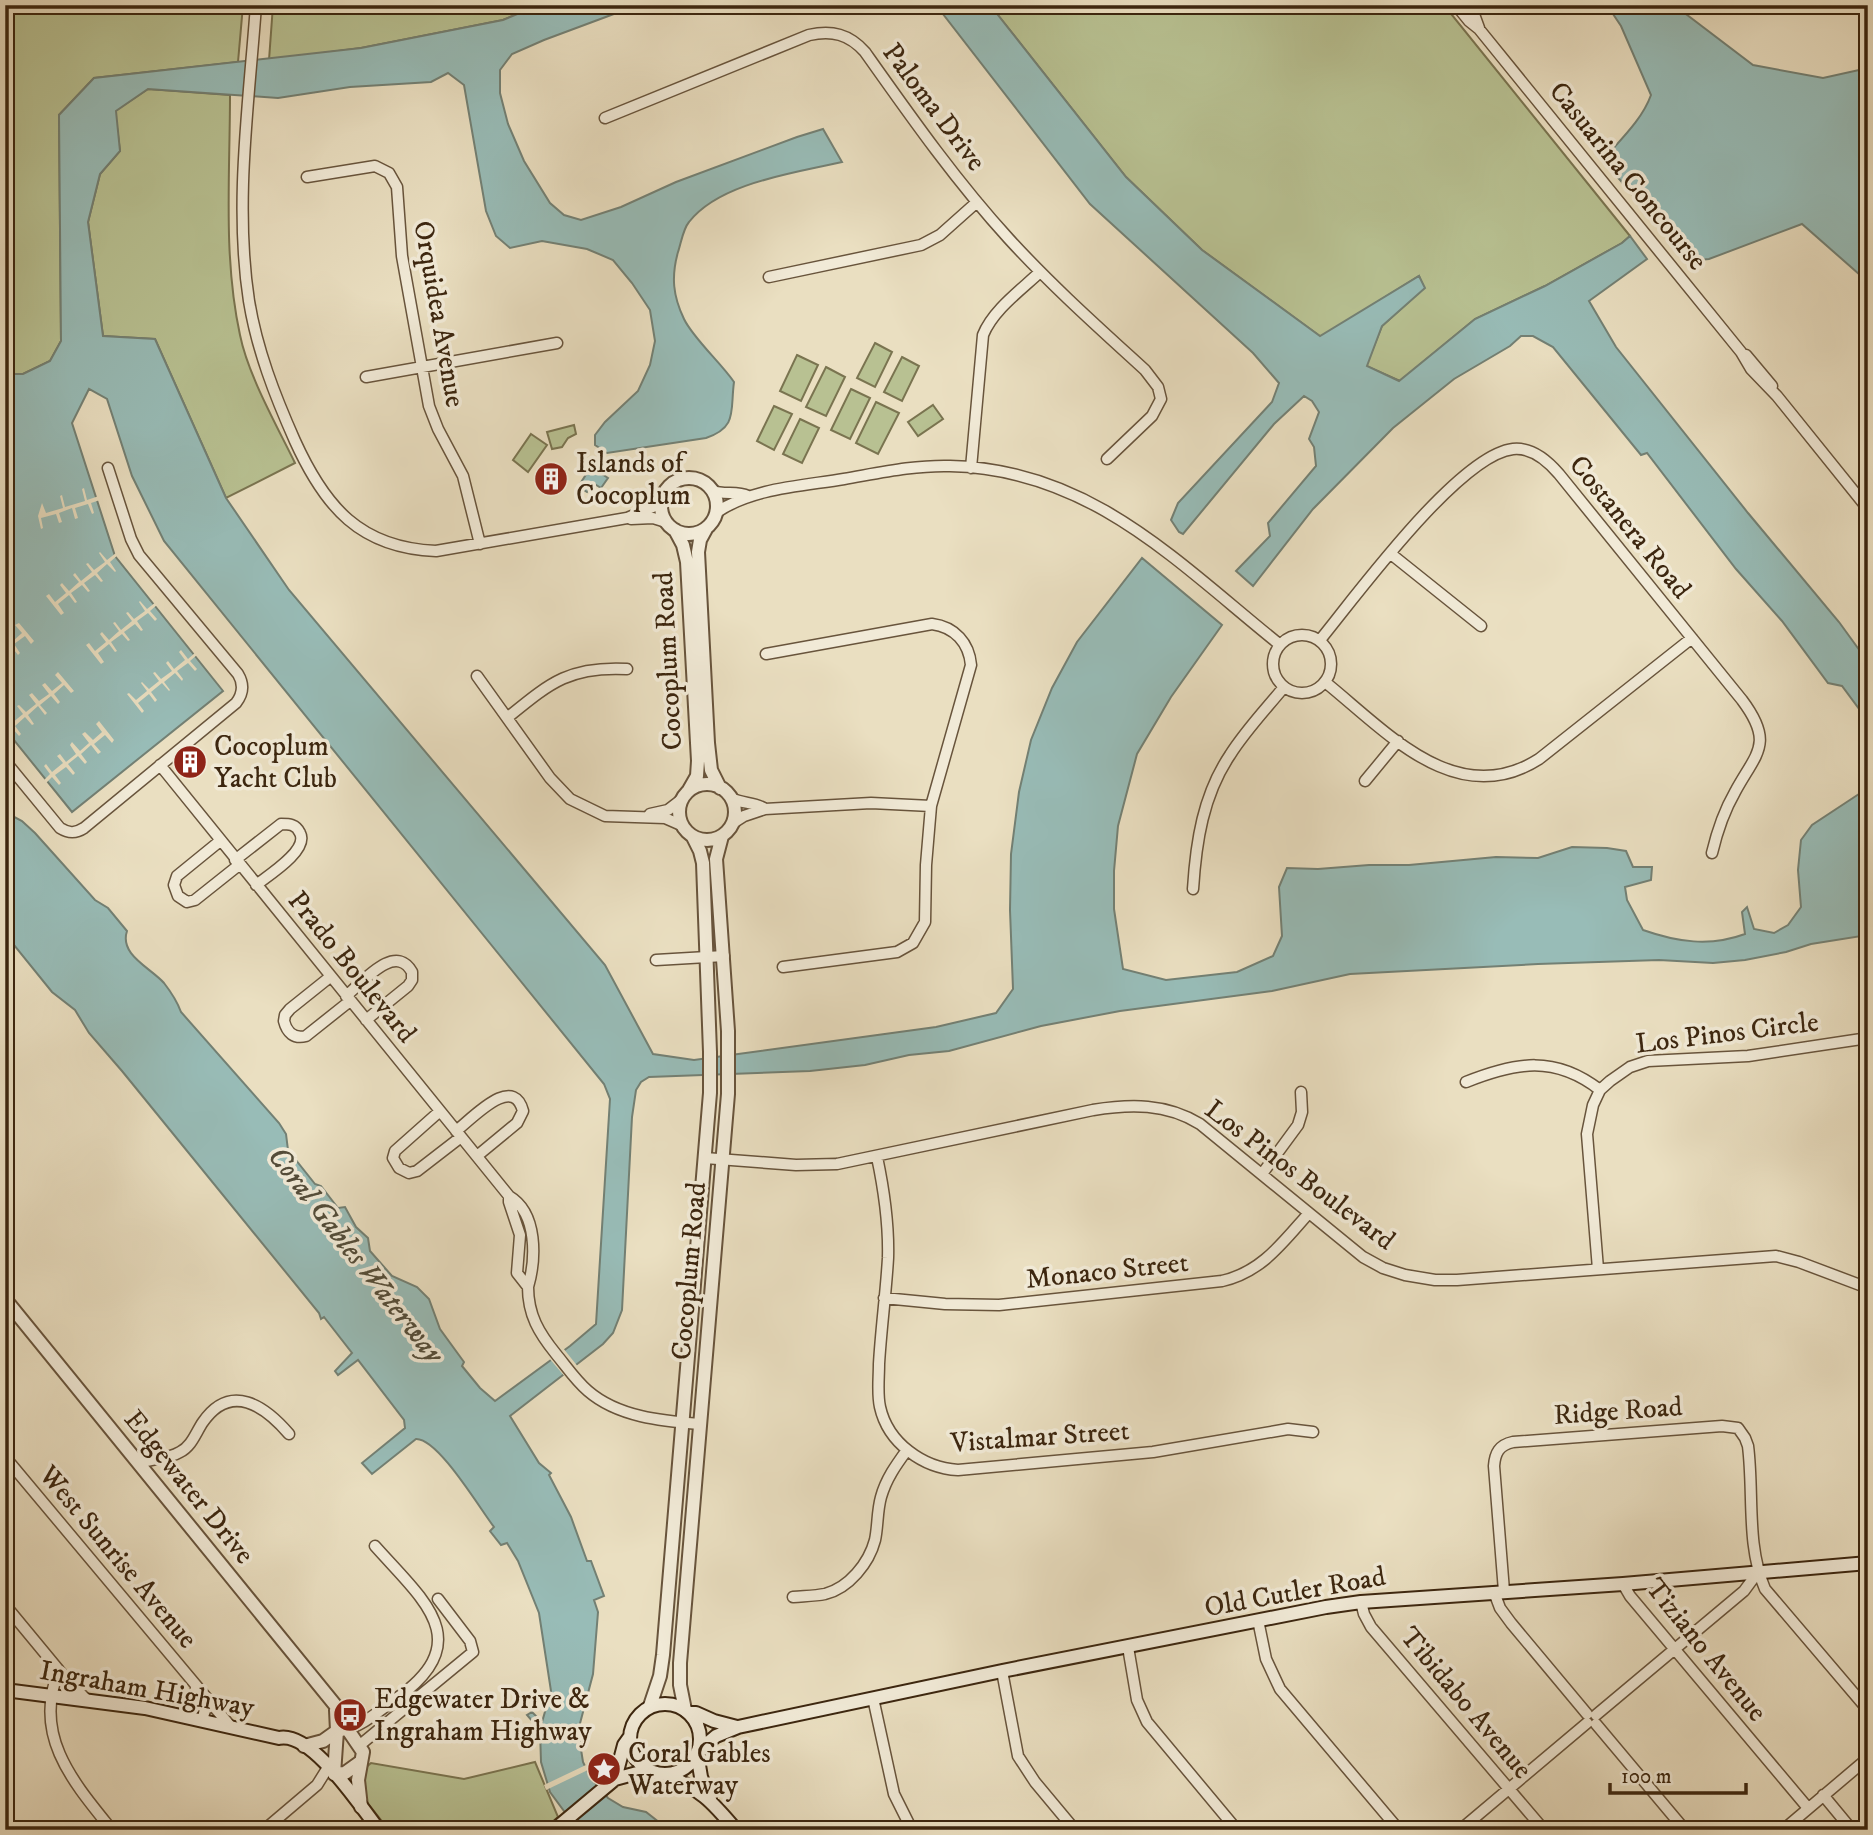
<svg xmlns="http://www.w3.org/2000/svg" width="1873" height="1835" viewBox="0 0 1873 1835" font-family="'IM FELL DW Pica',serif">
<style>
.green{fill:#b8c192;stroke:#7a7450;stroke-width:2}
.water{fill:#98bcb7;stroke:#738074;stroke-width:2}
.pier{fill:#eadfc1}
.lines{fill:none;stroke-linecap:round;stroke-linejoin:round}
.minor-casing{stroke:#68543c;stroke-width:13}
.tertiary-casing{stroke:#68543c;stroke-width:16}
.secondary-casing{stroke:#3c260f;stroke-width:16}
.minor{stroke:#f1ead7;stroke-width:10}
.tertiary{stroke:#f1ead7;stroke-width:12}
.secondary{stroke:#f1ead7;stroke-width:12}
.labels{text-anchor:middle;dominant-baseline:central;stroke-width:7;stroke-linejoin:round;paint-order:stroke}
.street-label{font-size:28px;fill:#3c260f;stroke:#f1ead7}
.poi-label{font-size:28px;fill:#3c260f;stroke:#f1ead7;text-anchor:start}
.water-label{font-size:30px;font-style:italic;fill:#534c39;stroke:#f1ead7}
</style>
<rect width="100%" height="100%" fill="#eadfc1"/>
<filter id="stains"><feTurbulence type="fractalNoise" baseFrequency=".00286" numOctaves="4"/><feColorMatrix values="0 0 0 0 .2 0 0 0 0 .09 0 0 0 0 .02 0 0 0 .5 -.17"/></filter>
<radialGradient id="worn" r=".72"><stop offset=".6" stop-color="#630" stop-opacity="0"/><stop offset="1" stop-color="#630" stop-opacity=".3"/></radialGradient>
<path class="green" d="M5,5H243L238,62L94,78L59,115L61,341L50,361L23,374H5Z
M273,5H539L503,20L361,48L269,60Z
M990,5H1444L1630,236L1622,243L1545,286L1475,319L1400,381L1366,366L1382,326L1424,288L1419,276L1321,337L1202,250L1126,177Z
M148,89L230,95C230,175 223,257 240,335C248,375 277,426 295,463L226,498L155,339L103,336L88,222L100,174L120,151L115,111Z
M875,343L892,352L875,387L857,378Z
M797,355L818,365L801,401L780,391Z
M902,357L919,366L902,401L884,392Z
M826,367L845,377L826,416L806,407Z
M851,389L870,398L850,439L831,430Z
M876,402L899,413L878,454L856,443Z
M933,405L943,419L918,436L908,422Z
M774,406L792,414L774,450L757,441Z
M800,419L819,428L802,463L783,454Z
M574,425L576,434L568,438L562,447L552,449L547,432Z
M531,434L547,445L528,472L513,460Z
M535,1762L558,1817L543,1830H389L366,1801L364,1769L371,1763L464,1779Z"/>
<path class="water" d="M539,5H638L544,40L512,54L500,70V93L508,124L524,161L550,203L564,215L581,220L621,207L676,182L797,137L823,129L842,162C796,173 720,182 689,222C683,229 681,243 678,252C671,277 673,296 684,319C693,338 721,363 734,382C730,411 738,427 706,438L607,453L595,445V435L605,422L638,391L650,365L655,341L650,310L632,283L613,260L587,249L542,241L510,248L496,236L486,211L464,85L448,73L431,82L350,87L278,98L148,89L116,111L120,151L100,174L88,222L103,336L155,339L226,498L289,590L605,965L653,1054L694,1060L936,1027L996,1013L1013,989L1010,910L1011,854L1019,792L1031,740L1052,688L1077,642L1142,558L1222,625L1171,697L1137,754L1118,826L1114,871V909L1123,969L1166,980L1237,972L1273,956L1282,936L1279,887L1287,868L1318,869L1369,865H1409L1496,857L1538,858L1572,847L1607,848L1626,851L1633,867H1652L1651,880L1625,887L1627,900L1643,930C1677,942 1710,947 1745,934L1742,912L1747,907L1754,929L1774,933L1788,925L1801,907L1798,870L1801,840L1812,825L1868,788V935L1811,944L1786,952L1745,960L1713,963L1659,960L1538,964L1350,974L1272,991L1120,1011L1041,1026L949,1051L909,1055L865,1065L810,1071L649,1077L641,1082L636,1090L632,1117L622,1310L613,1333L603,1344L510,1416L539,1463L551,1473L549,1475L571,1517L587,1561H591L604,1596L594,1600L598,1612L593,1674L578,1731L583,1762L590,1777L608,1798L623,1807L646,1812L669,1830H578L550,1792L541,1762L540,1730L527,1715L532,1712L542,1722L551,1691L539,1613L518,1561L507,1543L501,1545L490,1531L494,1527C480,1509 438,1438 416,1439L372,1474L362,1463L405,1428L404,1420L358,1360L338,1375L335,1371L352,1353L324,1317L321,1319L319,1313L122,1071L89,1033L75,1010L52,992L5,934V812L22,821L35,833L95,900L108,908L127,931C119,955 151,968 164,983C171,992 177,1001 181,1012L279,1123L286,1134L288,1150L315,1184L321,1186L338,1208L345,1207L356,1227L368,1238L370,1251L392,1276L417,1287L429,1299L440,1329L464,1362L462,1366L480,1388L495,1401L570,1346L596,1324L610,1099L604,1084L164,541L132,476L107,399L89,389L72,423L115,556L223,691L72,812L5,729V374H23L50,361L61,341L59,115L94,78L361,48L503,20Z
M936,5H990L1126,177L1202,250L1320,336L1419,276L1425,288L1382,326L1367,366L1399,381L1475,319L1545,286L1622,243L1630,236L1647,259L1589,301L1616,347L1748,513L1839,622L1868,662V721L1842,686L1828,683L1782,621L1736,569L1647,453L1641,455L1553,347L1533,336H1521L1510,346L1454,379L1393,428L1313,509L1253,586L1236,571L1270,536L1268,523L1316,466L1314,447L1309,439L1319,412L1312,401L1304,396L1274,424L1183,534L1179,532L1171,520L1178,503L1272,402L1279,383L1253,353L1090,204Z
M1607,5H1674L1753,65L1823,78L1868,68V282L1802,224L1709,259L1689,261L1603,160C1620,140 1642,120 1651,95L1621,26Z
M591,467L608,478L601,488L593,483L587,492L578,487Z"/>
<path class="pier" d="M84,488L87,500L99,496L100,500L91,503L94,513L92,514L88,504L75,508L78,518L75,519L72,508L59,513L62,522L59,523L56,514L41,518L43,528L41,529L38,516L42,503L46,513L63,508L60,496L62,495L65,507L85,501L82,489Z
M100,552L107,560L116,553L118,555L110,562L116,571L115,572L107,564L97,573L103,581L101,582L95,575L84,583L90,591L88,592L82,585L71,593L77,602L75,603L69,595L58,604L64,613L61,615L46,596L49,594L55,602L66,593L60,585L62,583L69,591L79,582L73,575L75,573L81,581L92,572L86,564L88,563L94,570L105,562L99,553Z
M140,601L147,609L156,602L158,604L150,611L157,619L155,621L148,613L137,621L143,630L141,631L135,624L124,632L130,640L128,641L122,634L111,642L117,651L115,652L109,644L98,653L104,662L101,664L86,645L89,643L95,651L106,642L100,634L102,632L109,640L119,631L113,623L115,622L121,630L132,621L126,613L128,612L134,619L145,611L139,602Z
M19,623L34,641L31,644L25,636L14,644L20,653L18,655L11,646L5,651V647L9,644L5,639V633L13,641L22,633L15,625Z
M181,650L188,659L196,652L198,654L190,661L197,669L195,671L188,663L177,671L183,679L182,681L175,673L164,682L170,690L169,691L162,683L151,692L157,700L155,702L149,694L138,703L144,711L142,713L127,694L129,693L136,700L147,691L141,683L142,682L149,689L159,681L153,673L155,672L161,679L172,671L166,663L168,661L174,669L185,660L179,652Z
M58,672L74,691L71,693L64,685L54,694L60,702L58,704L51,696L40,705L47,713L45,715L38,706L28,715L34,724L32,725L25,717L15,726L21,734L19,736L12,728L5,733V729L10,725L5,715L12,723L23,714L17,706L19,705L26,712L36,704L29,695L32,693L39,701L49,694L42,685L45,683L52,691L62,683L55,675Z
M99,721L114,740L112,743L105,735L94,744L101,752L98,754L91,745L81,754L87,762L85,764L78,756L68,764L75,773L73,775L66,767L55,775L61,783L59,785L52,777L45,784L43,781L50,774L44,766L46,764L52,772L63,763L57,756L60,754L66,762L76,754L70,745L72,742L80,751L89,743L82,734L85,732L93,740L102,732L96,724Z
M563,1348L579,1368L566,1378L549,1358Z
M588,1764L590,1769L546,1790L544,1785Z"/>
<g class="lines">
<g class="minor-casing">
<path id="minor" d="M256,5C249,103 234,204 249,301C257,350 275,396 295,441C325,507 360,548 436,551L627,518L653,507L662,499
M1456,5L1469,21L1479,29L1741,352L1751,369L1777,396L1868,509
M1466,5L1475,17L1479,28
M605,118L809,35C832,30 849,34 865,52C911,117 956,181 1009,239C1052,286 1098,327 1145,370L1158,387L1161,399L1152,416L1107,459
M307,177L375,166L389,173L397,187L402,256L429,406L438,429L463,476L480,544
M769,277L921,245L940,235L977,202
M1746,355L1772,386
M366,377L557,343
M971,468L983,335C993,310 1021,290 1040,272
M712,491C725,495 737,491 748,496
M717,512C753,488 802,486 844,479C879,473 914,465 950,466C1090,469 1177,562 1279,644
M631,519L653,518L666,522
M1391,554L1481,626
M1273 664a29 29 0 1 1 58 0a29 29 0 1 1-58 0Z
M1320,640C1356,596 1459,455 1513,449C1532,447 1547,460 1559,474L1742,700C1775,744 1756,753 1735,792C1724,811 1717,832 1712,853
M766,654L932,624C955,627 969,643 971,665L931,806L926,865L925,922L913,943L897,952L783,967
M477,676L550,778L570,799L605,816L665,818L681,825
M1325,682C1385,730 1456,812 1539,759L1692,638
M507,718C550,683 569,666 627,669
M5,761L60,828C68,833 75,834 84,828L236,703C243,694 244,684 238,674L139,555L131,539L108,468
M160,765L509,1196C538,1213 536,1259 528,1287L517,1273L520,1235L509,1202V1196
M1365,781L1398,741
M731,798C742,804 756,802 765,809
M650,814L668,810L681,800
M733,823L744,816L765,809L871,803L931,806
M220,841L177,876L174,885L178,896L187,902L195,900L239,865
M235,860L281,824C289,824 296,824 300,833C309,850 269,875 256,885
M1193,889C1196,842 1203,795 1230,755C1245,731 1266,709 1284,687
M656,960L724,956
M330,977L290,1009L285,1015L284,1021C287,1033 294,1039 306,1036L350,1001
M346,996C363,982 395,942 412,972V980L408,986L366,1020
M1466,1082C1516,1062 1555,1055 1600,1090
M440,1111L395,1151L393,1158L399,1168L409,1173L417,1171L461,1137
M456,1131C472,1119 513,1073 523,1111L517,1123L477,1156
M877,1157C884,1190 889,1223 888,1258C886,1293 881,1329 879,1364C879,1378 877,1394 880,1407C888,1443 923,1468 958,1470L1153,1452L1288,1429L1313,1432
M705,1158L796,1165L837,1164L1093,1110C1130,1104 1166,1103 1200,1124L1363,1257L1383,1268L1405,1275L1435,1280H1457L1776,1256L1799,1262L1868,1288
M1262,1174L1298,1125L1302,1112L1301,1092
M1598,1269L1587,1134L1593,1105L1600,1090L1610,1081L1630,1067L1648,1061L1748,1056L1868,1038
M528,1287C528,1315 539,1333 556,1354C566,1366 576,1381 588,1391C618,1417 662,1421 700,1424
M884,1298L945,1304L999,1305L1222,1281C1262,1272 1283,1242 1309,1213
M5,1457L231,1727
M138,1463C151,1459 169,1459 180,1452C192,1446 196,1432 203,1422C231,1382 265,1406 289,1434
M1623,1584L1630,1596L1808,1808
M1504,1591L1494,1466C1495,1453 1499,1445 1513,1442L1722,1426L1738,1428L1745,1438L1748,1446C1754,1493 1746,1545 1765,1589L1868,1710
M1494,1592L1500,1608L1511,1623L1587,1714
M793,1597C804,1596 815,1596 825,1594C849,1588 869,1563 875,1540C878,1526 877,1511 881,1497C886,1479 896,1465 907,1450
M1361,1602L1364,1614L1371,1627L1544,1830
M5,1605L67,1680L87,1700
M1258,1620L1266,1659L1280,1689L1399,1830
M1128,1647L1137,1700L1147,1722L1237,1830
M59,1670C32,1735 73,1782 112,1830
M1002,1671L1018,1756L1035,1782L1075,1830
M202,1695L206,1707L202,1720
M873,1698L894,1794L912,1830
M1596,1715L1744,1591L1758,1572
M189,1717L195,1699L196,1687
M1596,1724L1685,1830
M341,1731C362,1727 380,1710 397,1698C478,1641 422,1599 375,1546
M360,1745L473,1652L470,1641L438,1599
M1823,1795L1852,1830
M264,1830L317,1785L327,1769
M1460,1830L1587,1723
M1783,1830L1868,1758"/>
</g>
<g class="tertiary-casing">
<path id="tertiary" d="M661 506a28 28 0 1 1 56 0a28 28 0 1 1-56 0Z
M706,529L700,540L698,552L708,743L711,770L720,788
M675,530L683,545L687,562L698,761L697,776L689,790
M679 812a28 28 0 1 1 56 0a28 28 0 1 1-56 0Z
M5,1299L340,1711L348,1730L363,1752L358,1780L361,1807
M650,1706L660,1676L663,1655L710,1093V1052L703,863L700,851L693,837
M336,1710L337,1731L334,1774L345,1773L359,1763
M685,1710L680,1685V1663L728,1094V1031L716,859L722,836
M304,1746L323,1741L337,1731"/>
</g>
<g class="secondary-casing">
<path id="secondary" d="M5,1690L145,1708L279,1738C312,1731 360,1806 379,1830
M630 1739a35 35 0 1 1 70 0a35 35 0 1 1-70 0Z
M689,1713H696L714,1721L737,1727
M697,1752L716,1736L738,1727L1002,1671L1326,1607L1361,1602L1623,1584L1868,1563
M697,1753L701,1777L710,1799
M665,1774C702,1791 710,1799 736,1830
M615,1779L624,1745L629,1738
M554,1830L615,1779L648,1770"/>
</g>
<use href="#minor" class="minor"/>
<use href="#tertiary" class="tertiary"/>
<use href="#secondary" class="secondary"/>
</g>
<defs>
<g id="building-disc" transform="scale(1.75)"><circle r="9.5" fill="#8f2418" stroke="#f1ead7"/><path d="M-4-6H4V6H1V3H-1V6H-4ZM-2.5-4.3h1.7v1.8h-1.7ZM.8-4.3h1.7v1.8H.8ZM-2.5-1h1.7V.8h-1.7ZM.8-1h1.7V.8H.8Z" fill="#fff"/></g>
<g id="bus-disc" transform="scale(1.75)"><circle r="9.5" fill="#8f2418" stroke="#f1ead7"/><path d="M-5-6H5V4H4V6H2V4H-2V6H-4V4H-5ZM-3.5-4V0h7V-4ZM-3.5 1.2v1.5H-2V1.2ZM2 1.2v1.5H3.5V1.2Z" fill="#fff"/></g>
<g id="sight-disc" transform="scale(1.75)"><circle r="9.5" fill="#8f2418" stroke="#f1ead7"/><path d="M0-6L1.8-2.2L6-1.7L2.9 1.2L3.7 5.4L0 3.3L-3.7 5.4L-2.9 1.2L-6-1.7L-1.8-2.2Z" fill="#fff"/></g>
</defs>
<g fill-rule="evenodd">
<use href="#building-disc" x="551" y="479"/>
<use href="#building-disc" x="190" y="762"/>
<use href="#bus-disc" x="350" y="1715"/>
<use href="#sight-disc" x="604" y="1769"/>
</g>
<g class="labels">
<g class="street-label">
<text transform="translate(934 107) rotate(53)">Paloma Drive</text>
<text transform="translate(1628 176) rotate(51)">Casuarina Concourse</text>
<text transform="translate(439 314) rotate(80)">Orquidea Avenue</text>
<text transform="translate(1630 527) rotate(51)">Costanera Road</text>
<text transform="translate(668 661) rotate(-93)">Cocoplum Road</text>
<text transform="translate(352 967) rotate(51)">Prado Boulevard</text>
<text transform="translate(1727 1033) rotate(-7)">Los Pinos Circle</text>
<text transform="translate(1300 1175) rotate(37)">Los Pinos Boulevard</text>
<text transform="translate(689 1271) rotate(-85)">Cocoplum Road</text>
<text transform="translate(1107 1271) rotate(-6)">Monaco Street</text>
<text transform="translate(1618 1411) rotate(-4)">Ridge Road</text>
<text transform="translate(1040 1437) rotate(-4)">Vistalmar Street</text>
<text transform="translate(189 1487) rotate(51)">Edgewater Drive</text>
<text transform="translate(118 1557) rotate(50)">West Sunrise Avenue</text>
<text transform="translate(1295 1592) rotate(-10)">Old Cutler Road</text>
<text transform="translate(1706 1650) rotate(51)">Tiziano Avenue</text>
<text transform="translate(147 1689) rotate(10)">Ingraham Highway</text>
<text transform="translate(1466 1703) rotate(50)">Tibidabo Avenue</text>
</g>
<g class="poi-label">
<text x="576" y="463">Islands of<tspan x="576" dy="32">Cocoplum</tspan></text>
<text x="214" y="746">Cocoplum<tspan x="214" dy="32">Yacht Club</tspan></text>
<text x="374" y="1699">Edgewater Drive &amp;<tspan x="374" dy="32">Ingraham Highway</tspan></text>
<text x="628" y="1753">Coral Gables<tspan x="628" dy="32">Waterway</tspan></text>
</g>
<g class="water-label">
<text transform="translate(355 1255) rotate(52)">Coral Gables Waterway</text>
</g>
</g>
<rect width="1873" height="1835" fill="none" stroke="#eadfc1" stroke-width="28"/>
<rect x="7" y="7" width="1859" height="1821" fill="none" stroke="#3c260f" stroke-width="3.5"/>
<rect x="14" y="14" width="1845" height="1807" fill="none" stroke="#3c260f" stroke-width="2"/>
<path d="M1610 1783v10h136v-10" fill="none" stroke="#3c260f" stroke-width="3.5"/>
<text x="1621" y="1783" font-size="21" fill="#3c260f" stroke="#f1ead7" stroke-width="5" paint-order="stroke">100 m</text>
<rect width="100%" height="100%" filter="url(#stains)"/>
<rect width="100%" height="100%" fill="url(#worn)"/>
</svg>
